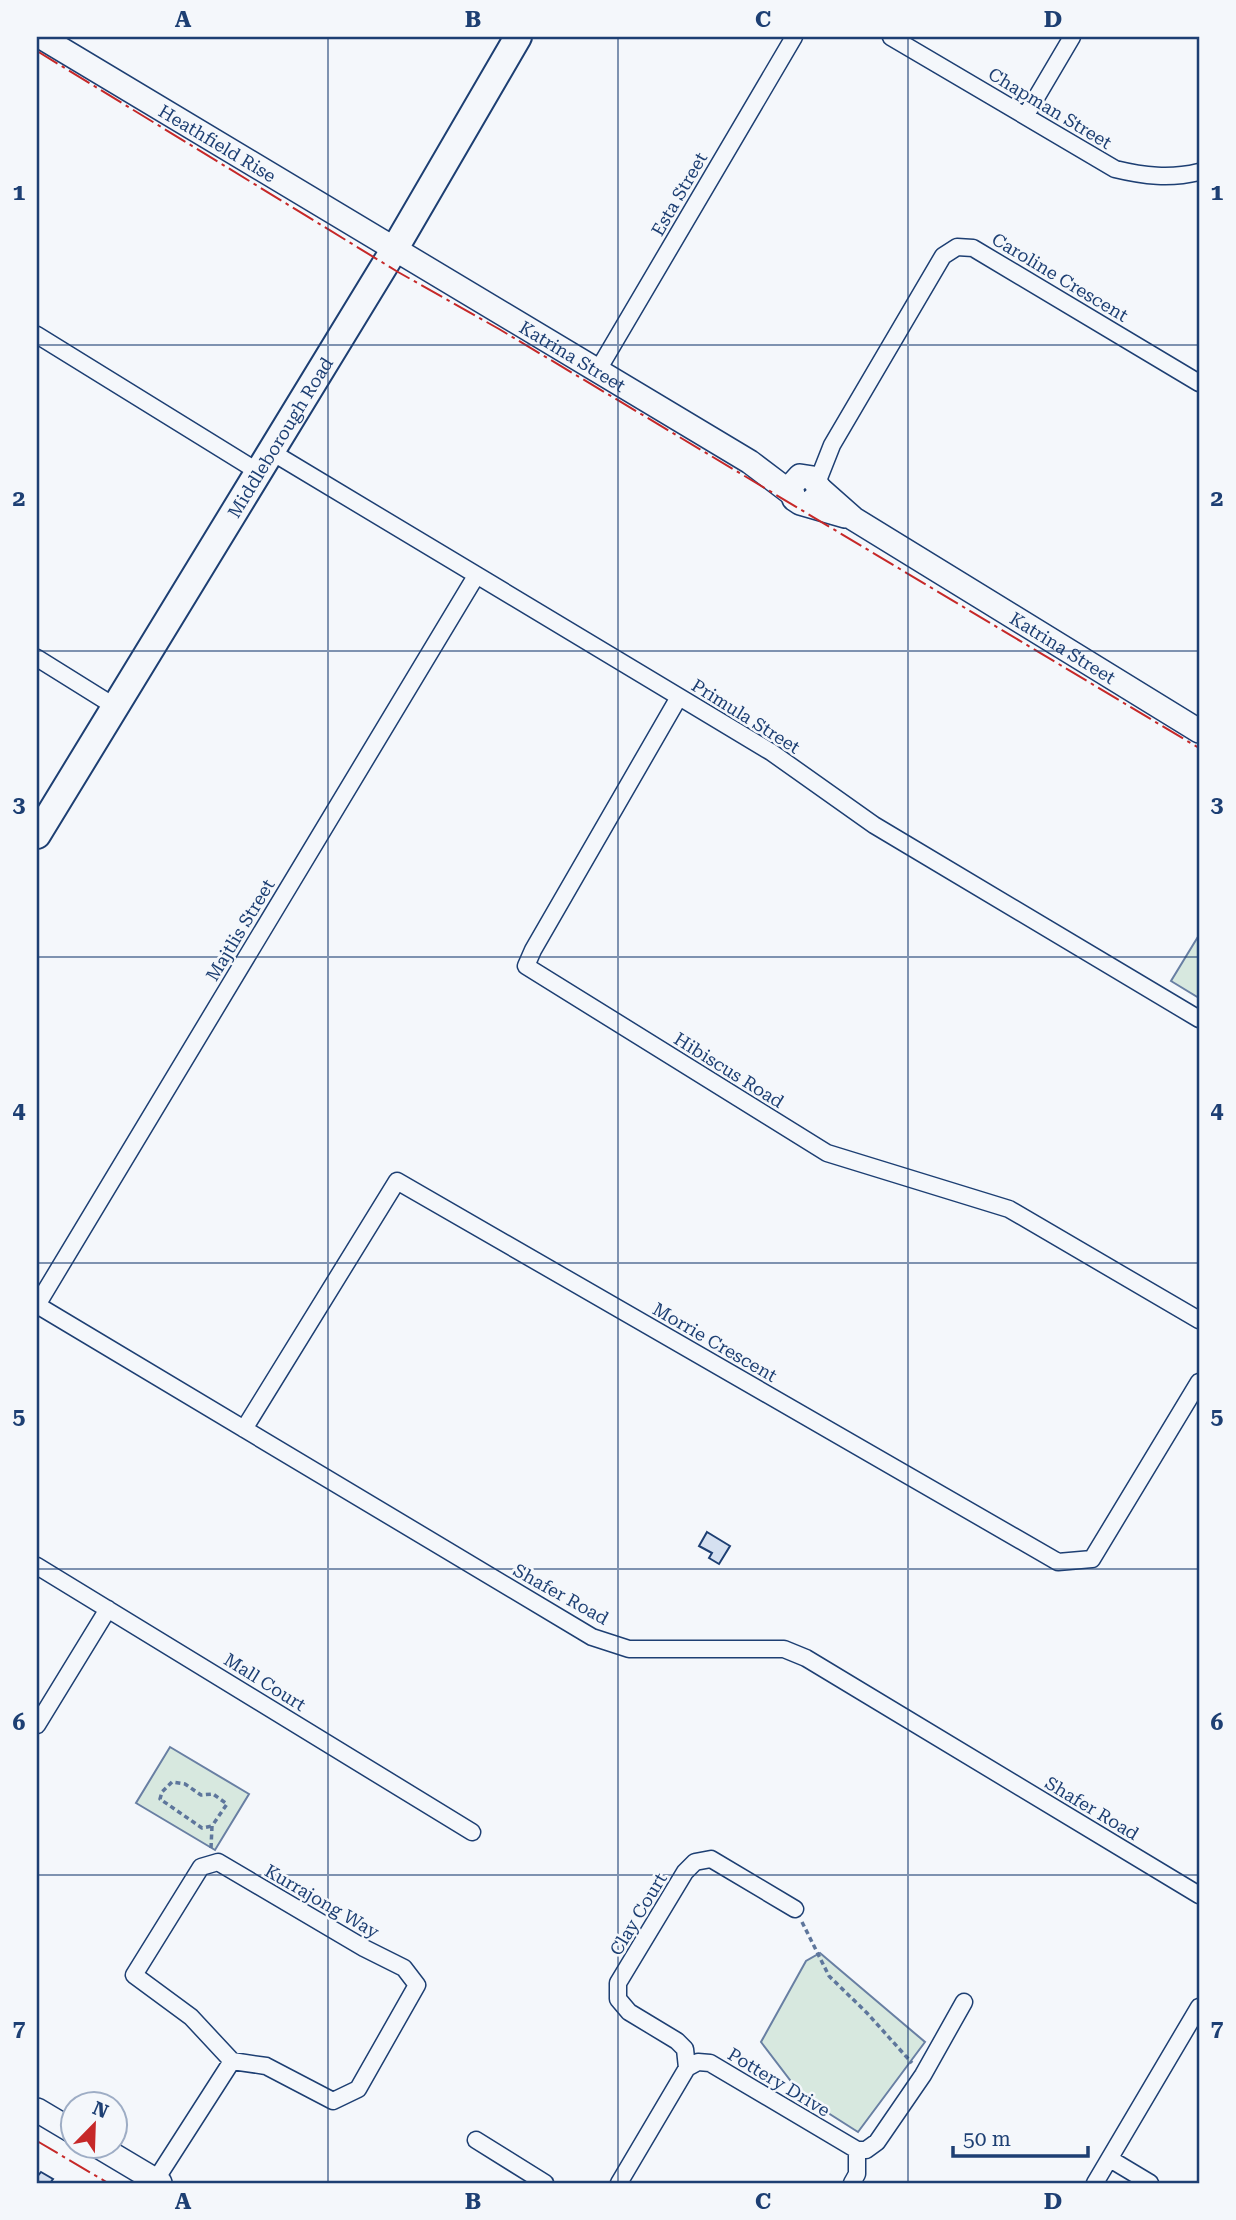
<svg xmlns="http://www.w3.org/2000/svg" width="1236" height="2220" viewBox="0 0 1236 2220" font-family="'Roboto Serif',serif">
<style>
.green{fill:#d7e8df;stroke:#687fa3;stroke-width:2}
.building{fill:#d5e0f0;stroke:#1d3f73;stroke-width:2}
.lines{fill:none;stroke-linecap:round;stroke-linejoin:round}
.street-casing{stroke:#1d3f73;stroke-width:19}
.secondary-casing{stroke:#1d3f73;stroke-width:26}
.primary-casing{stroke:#1d3f73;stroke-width:30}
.path{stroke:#5e769c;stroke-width:3.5;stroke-dasharray:5 3.5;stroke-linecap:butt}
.street{stroke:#f4f7fb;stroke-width:16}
.secondary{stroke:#f4f7fb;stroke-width:23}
.primary{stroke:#f4f7fb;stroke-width:26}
.power{stroke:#c62828;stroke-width:2;stroke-dasharray:24 5 3.5 5;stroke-linecap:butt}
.grid{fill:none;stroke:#1d3f73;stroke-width:2;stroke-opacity:0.55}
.labels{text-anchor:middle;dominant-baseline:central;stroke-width:5;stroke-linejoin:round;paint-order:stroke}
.street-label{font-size:18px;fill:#1d3f73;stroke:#f4f7fb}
.neatline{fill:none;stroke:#1d3f73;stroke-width:2.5}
.grid-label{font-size:23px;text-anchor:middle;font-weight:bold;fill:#1d3f73}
</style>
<rect width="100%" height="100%" fill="#f4f7fb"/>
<path class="green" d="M1199,935V998L1171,981Z
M170,1747L249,1794L215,1850L136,1803Z
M820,1953L925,2042L858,2132L803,2097L761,2042L806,1961Z"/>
<path class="building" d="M707,1532L730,1546L719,1564L709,1558L712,1553L699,1546Z
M41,2172L53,2179L50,2183H37V2177Z"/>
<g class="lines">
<g class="street-casing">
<path id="street" d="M891,37L1115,169C1144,176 1170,179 1199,172
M1026,115L1072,37
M37,335L257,471
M598,370L794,37
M270,451L771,752L874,825L1199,1019
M817,483L832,445L943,256L957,247L973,248L1199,383
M37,658L114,706
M679,697L533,950L526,966L827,1153L1009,1209L1199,1320
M37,1305L592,1637L629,1649H784L806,1658L1199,1895
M37,1305L476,576
M244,1429L397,1181L1058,1562L1092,1559L1199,1382
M37,1566L472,1832
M37,1725L108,1609
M218,1862L364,1948L404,1968L417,1985L358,2089L333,2101L266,2066L232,2061L191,2017L134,1975L201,1867Z
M687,2068L685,2049L677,2041L629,2012L618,1999V1983L685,1872L695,1862L711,1859L795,1909
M476,2140L545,2183
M1110,2159L1150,2183
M155,2181L232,2061
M619,2183L687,2068L698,2062L710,2063L857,2150
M852,2183L857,2174V2150H866L877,2142L923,2075L964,2002
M1095,2183L1199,2007"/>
</g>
<g class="secondary-casing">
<g id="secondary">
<path id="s1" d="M41,37L750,462L791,493"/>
<path id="s2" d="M819,488L854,519L1199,731"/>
<path d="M807,504L816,498L819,488L813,478L800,476L791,486L794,499L800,503L845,516"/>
<path d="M37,2110L74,2132"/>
<path d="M98,2146L160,2183"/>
</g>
</g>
<g class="primary-casing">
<g id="primary">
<path id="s3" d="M37,835L394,250L518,37"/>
</g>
</g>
<path class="path" d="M211,1848L212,1826L227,1804L213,1794L201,1795L185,1784L172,1782L162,1792L160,1799L202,1828L212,1826
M802,1922L829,1976L867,2013L912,2063"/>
<use href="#street" class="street"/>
<use href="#secondary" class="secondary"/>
<use href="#primary" class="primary"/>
<path class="power" d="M37,51L398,272L499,329L1199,748
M37,2141L108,2183"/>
</g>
<path class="grid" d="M328,37V2183M618,37V2183M908,37V2183M37,345H1199M37,651H1199M37,957H1199M37,1263H1199M37,1569H1199M37,1875H1199"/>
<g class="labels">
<g class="street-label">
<text transform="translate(1050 108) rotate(31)">Chapman Street</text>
<text stroke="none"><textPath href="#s1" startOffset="206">Heathfield Rise</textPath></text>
<text transform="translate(679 194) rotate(-60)">Esta Street</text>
<text transform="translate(1060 277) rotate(31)">Caroline Crescent</text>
<text stroke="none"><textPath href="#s1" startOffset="620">Katrina Street</textPath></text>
<text stroke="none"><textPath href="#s3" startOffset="466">Middleborough Road</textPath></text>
<text stroke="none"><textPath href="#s2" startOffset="292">Katrina Street</textPath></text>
<text transform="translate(746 716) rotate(32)">Primula Street</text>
<text transform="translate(240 930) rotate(-59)">Majtlis Street</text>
<text transform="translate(729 1070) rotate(32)">Hibiscus Road</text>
<text transform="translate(715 1342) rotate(30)">Morrie Crescent</text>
<text transform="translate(561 1594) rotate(29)">Shafer Road</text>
<text transform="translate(265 1682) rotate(32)">Mall Court</text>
<text transform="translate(1092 1808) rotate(31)">Shafer Road</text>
<text transform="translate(322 1901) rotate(30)">Kurrajong Way</text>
<text transform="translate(638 1914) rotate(-59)">Clay Court</text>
<text transform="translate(779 2082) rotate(31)">Pottery Drive</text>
</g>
</g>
<rect width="1236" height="2220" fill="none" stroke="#f4f7fb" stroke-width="77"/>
<g transform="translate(94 2125) rotate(23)"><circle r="33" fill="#f4f7fb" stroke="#9eadc5" stroke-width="2"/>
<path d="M0-5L12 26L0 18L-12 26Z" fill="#c62828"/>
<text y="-10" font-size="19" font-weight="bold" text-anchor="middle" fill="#1d3f73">N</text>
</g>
<path d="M953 2146v10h135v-10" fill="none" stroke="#1d3f73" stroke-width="3.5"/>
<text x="963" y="2146" font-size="21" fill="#1d3f73" stroke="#f4f7fb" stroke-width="5" paint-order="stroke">50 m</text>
<rect x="38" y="38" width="1160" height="2144" class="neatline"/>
<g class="grid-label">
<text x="183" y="27">A</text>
<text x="473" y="27">B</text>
<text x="763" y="27">C</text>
<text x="1053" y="27">D</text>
<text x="19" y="200">1</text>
<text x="1217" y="200">1</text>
<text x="19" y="506">2</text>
<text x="1217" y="506">2</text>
<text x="19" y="812">3</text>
<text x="1217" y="812">3</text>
<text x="19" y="1118">4</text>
<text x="1217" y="1118">4</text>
<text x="19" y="1424">5</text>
<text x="1217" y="1424">5</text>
<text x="19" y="1730">6</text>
<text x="1217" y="1730">6</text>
<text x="19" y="2036">7</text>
<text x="1217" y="2036">7</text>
<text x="183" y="2209">A</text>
<text x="473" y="2209">B</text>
<text x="763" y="2209">C</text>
<text x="1053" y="2209">D</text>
</g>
</svg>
